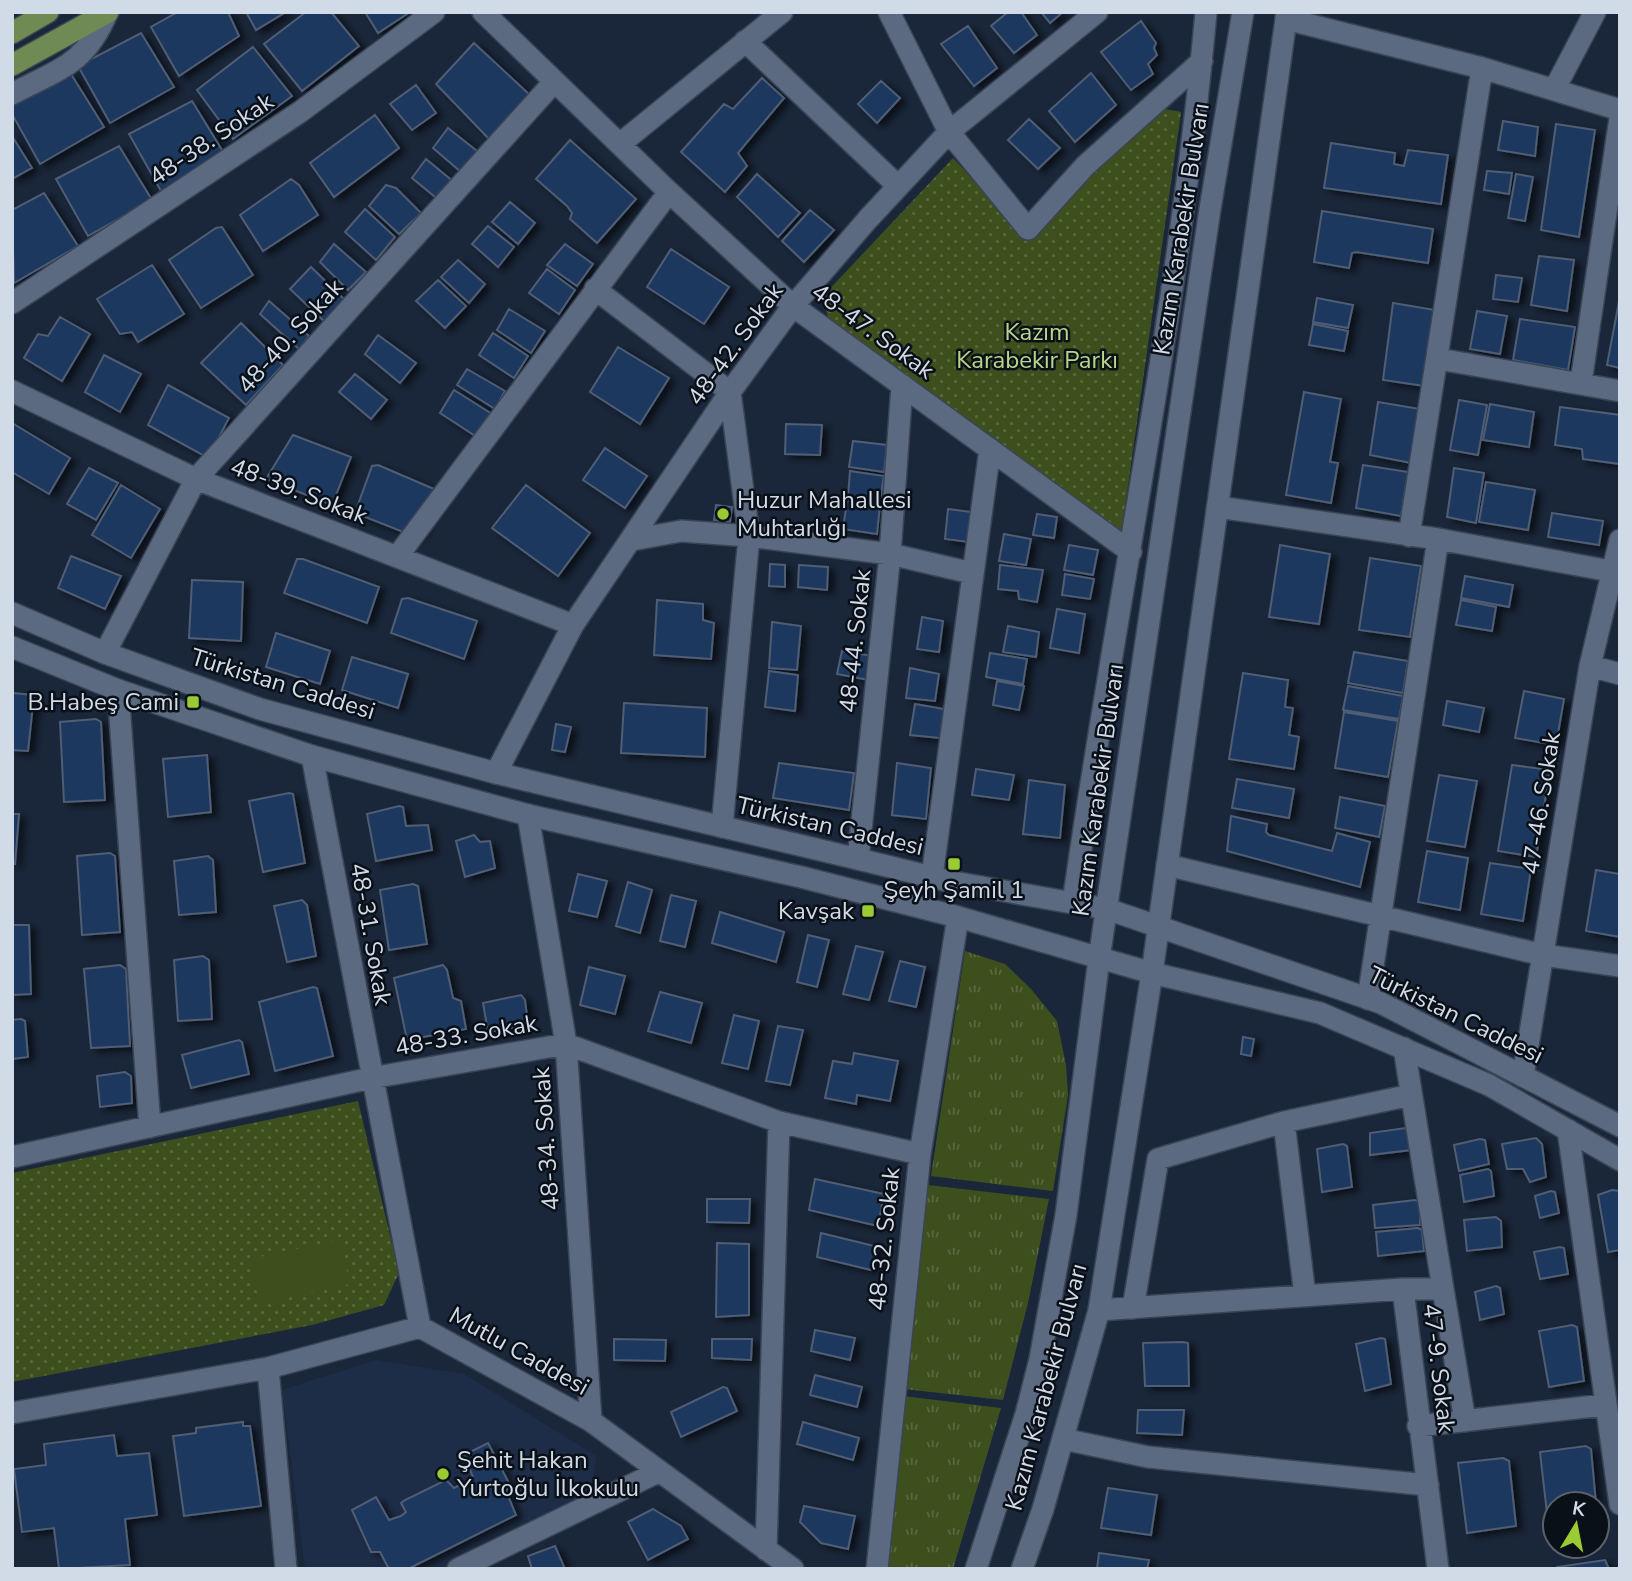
<svg xmlns="http://www.w3.org/2000/svg" width="1632" height="1581" viewBox="0 0 1632 1581" font-family="'Nunito Sans',sans-serif">
<style>
.built{fill:#1e2d47}
.grass{fill:url(#grass-tufts)}
.park{fill:url(#park-dots)}
.pitch{fill:#3e4f1e}
.building{fill:#1e375e;stroke:#4f5d74;stroke-width:2;filter:url(#shadow)}
.lines{fill:none;stroke-linecap:round;stroke-linejoin:round}
.street-casing{stroke:#3a4454;stroke-width:24}
.secondary-casing{stroke:#3a4454;stroke-width:24}
.primary-casing{stroke:#3a4454;stroke-width:24}
.street{stroke:#5b6a81;stroke-width:21}
.secondary{stroke:#5b6a81;stroke-width:21}
.primary{stroke:#6f8a52;stroke-width:21}
.poi-dot{fill:#9bcb33;stroke:#0a1018;stroke-width:2.5}
.labels{text-anchor:middle;dominant-baseline:central;stroke-width:5;stroke-linejoin:round;paint-order:stroke}
.street-label{font-size:24px;fill:#d1dae7;stroke:#0a1018}
.park-label{font-size:24px;fill:#b8d689;stroke:#0a1018}
.poi-label{font-size:24px;fill:#d1dae7;stroke:#0a1018;text-anchor:start}
</style>
<defs>
<pattern id="grass-tufts" width="24" height="20" patternUnits="userSpaceOnUse" patternTransform="scale(1.75)"><rect width="24" height="20" fill="#3e4f1e"/><path d="M3 7l-1-3M5 7V3M7 7l1-3M15 17l-1-3M17 17v-4M19 17l1-3" fill="none" stroke="#59683f"/></pattern>
<pattern id="park-dots" width="8" height="8" patternUnits="userSpaceOnUse" patternTransform="scale(1.75)"><rect width="8" height="8" fill="#3e4f1e"/><path d="M2 2h.1M6 6h.1" fill="none" stroke="#59683f" stroke-width="1.8" stroke-linecap="round"/></pattern>
<filter id="shadow"><feDropShadow dx="6" dy="3.5" stdDeviation="3.5" flood-color="#0009"/></filter>
</defs>
<rect width="100%" height="100%" fill="#1a273a"/>
<path class="built" d="M376,1360L464,1374L596,1456L592,1493L442,1569H305L282,1390Z"/>
<path class="grass" d="M965,951L1005,964L1031,989L1057,1021L1066,1065L1068,1095L1053,1191L931,1176Z
M928,1185L1049,1199L1028,1303L1003,1400L904,1389Z
M903,1396L1001,1408L953,1569H888Z"/>
<path class="park" d="M1165,109L1181,112L1121,535L830,323L822,297L953,158L1029,239L1144,121Z
M358,1101L399,1273L384,1305L312,1325L12,1382V1173Z"/>
<path class="pitch" d="M340,1240L350,1284L260,1304L249,1259Z"/>
<path class="building" d="M178,12H228L239,36L179,76L151,27Z
M246,12H286L256,30Z
M306,12H331L359,46L302,91L264,44Z
M365,12H410L378,33Z
M1008,12H1021L1037,35L1014,53L991,26Z
M1041,12H1063L1050,23Z
M1141,21L1156,43L1154,48L1157,55L1148,64L1153,74L1131,90L1101,52Z
M968,26L997,68L974,86L941,44Z
M141,33L174,87L110,123L78,66Z
M474,43L530,95L489,139L436,84Z
M253,47L292,96L233,139L197,90Z
M1091,73L1116,105L1075,142L1049,111Z
M71,74L104,127L40,164L12,114V105Z
M762,78L784,98L738,153L747,166L725,192L681,152L724,104L733,109Z
M881,81L900,98L877,123L858,104Z
M416,85L436,113L412,130L390,104Z
M192,101L225,155L161,191L129,134Z
M375,115L399,148L334,197L310,163Z
M1029,119L1060,148L1038,169L1008,140Z
M1503,121L1538,127L1535,156L1498,150Z
M1556,124L1595,130L1579,237L1541,230Z
M448,128L477,151L461,172L433,148Z
M12,136L32,168L12,179Z
M570,140L636,199L597,243L570,219L572,213L567,206L536,179Z
M1331,143L1395,153L1394,164L1404,166L1408,150L1448,155L1441,204L1324,188Z
M119,146L152,200L88,236L56,179Z
M426,159L455,183L440,201L412,178Z
M1487,171L1512,173L1509,194L1484,190Z
M757,174L800,213L778,237L737,197Z
M1516,174L1533,177L1525,221L1508,218Z
M291,179L299,185L318,215L263,251L240,215Z
M386,185L396,188L421,213L399,234L369,206Z
M44,193L78,246L14,283L12,210Z
M510,202L535,223L518,244L492,222Z
M365,209L395,237L376,260L345,232Z
M810,210L834,230L804,262L782,241Z
M1322,211L1433,229L1428,263L1356,252L1352,253L1349,268L1314,262Z
M488,226L514,247L498,267L472,244Z
M222,227L253,275L201,308L169,260L216,228Z
M334,244L366,272L348,290L320,262Z
M565,244L593,264L577,286L547,265Z
M671,249L729,287L704,324L647,287Z
M1539,256L1574,260L1567,311L1531,305Z
M458,260L485,284L469,303L441,277Z
M152,265L184,314L138,342L132,332L120,334L97,299Z
M311,267L344,299L325,322L290,289Z
M547,269L575,290L559,314L529,293Z
M1496,275L1522,278L1518,302L1493,299Z
M438,280L466,306L445,328L416,301Z
M1620,296V368L1607,365Z
M1317,298L1353,305L1348,328L1313,322Z
M269,301L309,336L299,349L260,314Z
M1393,303L1435,310L1425,386L1383,380Z
M509,309L545,331L531,353L497,330Z
M1477,311L1507,316L1500,354L1470,349Z
M60,317L90,334L62,381L24,358L38,334L48,336Z
M1520,319L1575,327L1568,370L1513,360Z
M241,323L283,365L246,405L201,363Z
M1313,324L1348,331L1344,351L1309,345Z
M493,333L528,356L514,378L479,355Z
M378,335L416,363L400,383L365,354Z
M618,347L669,378L640,424L590,392Z
M104,355L141,374L120,412L85,392Z
M467,369L505,391L495,409L457,385Z
M355,374L387,400L371,419L339,392Z
M168,385L229,418L208,458L148,425Z
M454,390L492,414L477,437L440,413Z
M1304,392L1341,399L1330,462L1338,463L1331,503L1286,495Z
M1459,400L1487,405L1478,455L1450,450Z
M1378,402L1420,409L1411,463L1370,455Z
M1490,404L1534,412L1529,447L1483,440Z
M1560,407L1620,415V464L1583,459L1582,449L1555,445Z
M12,423L70,458L49,494L12,472Z
M786,424L822,425L820,455L785,454Z
M293,435L351,457L332,505L266,479Z
M853,441L887,445L884,472L849,467Z
M605,448L647,476L625,508L583,480Z
M378,465L441,492L416,537L355,513L372,466Z
M1363,465L1408,472L1401,516L1356,508Z
M89,468L118,483L96,520L67,504Z
M1454,468L1484,473L1476,523L1447,517Z
M850,471L884,476L880,501L848,497Z
M1486,482L1535,490L1528,530L1479,522Z
M121,485L160,509L131,558L92,535Z
M526,485L590,533L558,576L492,528Z
M847,501L880,505L877,534L843,529Z
M716,505L732,507L730,522L714,520Z
M948,509L979,513L976,543L945,539Z
M1552,513L1603,521L1599,545L1548,537Z
M1037,514L1057,517L1054,538L1033,535Z
M1004,534L1031,539L1026,565L999,561Z
M1069,545L1098,550L1093,575L1064,570Z
M1280,545L1330,554L1319,624L1269,617Z
M71,556L121,576L105,609L58,588Z
M1370,558L1421,566L1410,637L1359,630Z
M297,559H303L379,587L367,623L284,593Z
M770,564L785,565V587L769,586Z
M799,565L828,567L827,590L798,587Z
M1000,565L1043,570L1037,602L1019,599L1018,591L998,589Z
M1065,574L1094,579L1090,599L1062,595Z
M1465,576L1513,585L1509,607L1461,598Z
M192,580L243,582L241,641L189,638Z
M408,598L477,621L464,659L391,633L402,599Z
M657,600L703,604V620L714,623L711,659L654,655Z
M1461,600L1496,607L1492,631L1456,625Z
M1057,609L1085,614L1079,653L1050,648Z
M922,617L943,621L939,652L917,649Z
M772,622L801,626L797,670L769,668Z
M1008,626L1039,632L1036,657L1003,652Z
M276,633L330,651L320,684L266,667Z
M842,651L873,656L869,680L837,674Z
M1354,652L1408,661L1403,693L1348,683Z
M990,653L1027,659L1023,684L986,677Z
M352,657L408,674L398,708L342,690Z
M910,668L939,674L935,701L906,698Z
M769,671L798,675L795,711L765,707Z
M1243,673L1288,680L1285,707L1293,708L1289,735L1299,737L1294,769L1229,759Z
M997,681L1024,686L1019,710L993,705Z
M1348,686L1403,696L1399,719L1343,710Z
M1524,691L1564,699L1556,745L1515,738Z
M12,693L34,695L28,751L12,750Z
M1447,701L1484,708L1479,732L1443,725Z
M624,703L707,708L705,757L621,753Z
M915,704L944,709L940,738L910,735Z
M1344,712L1398,721L1388,777L1335,768Z
M96,719L101,722L105,800L64,802L60,722Z
M556,724L571,727L565,752L552,750Z
M207,755L211,812L168,817L163,759Z
M779,763L854,773L849,810L773,798Z
M897,763L931,768L926,819L892,815Z
M1512,765L1550,770L1536,857L1498,851Z
M976,769L1014,775L1009,800L972,795Z
M1439,775L1477,781L1465,847L1427,841Z
M1237,779L1294,789L1289,818L1232,808Z
M1029,780L1065,785L1060,838L1023,834Z
M289,793L293,794L305,863L263,872L249,801Z
M1340,797L1385,806L1379,837L1335,828Z
M399,806L403,807L406,826L428,825L432,850L376,861L367,814Z
M12,814H19L15,864H12Z
M1231,816L1267,824L1266,832L1269,835L1332,851L1337,833L1370,842L1360,887L1227,851Z
M474,835L480,842L490,841L495,868L465,877L456,841Z
M1427,851L1468,858L1460,910L1418,902Z
M110,853L115,856L120,932L82,935L77,856Z
M208,856L213,860L216,912L179,915L174,861Z
M1490,863L1531,869L1523,921L1481,914Z
M1596,870L1620,874V937L1586,931Z
M578,874L607,881L597,917L569,911Z
M628,882L652,890L640,933L616,926Z
M413,884L418,886L427,944L389,950L380,890Z
M671,895L696,901L685,947L660,941Z
M302,900L307,905L316,956L287,962L274,906Z
M720,912L784,932L776,962L712,943Z
M12,925H29L31,994L12,995Z
M808,935L829,940L817,987L797,982Z
M856,946L883,952L869,1000L843,994Z
M203,956L209,960L212,1019L178,1021L174,960Z
M900,961L925,967L916,1007L889,1001Z
M120,965L126,969L130,1046L91,1048L84,969Z
M443,965L447,970L453,998L461,1001L466,1029L407,1040L394,978Z
M589,967L625,976L615,1014L580,1005Z
M313,987L317,988L333,1056L275,1071L259,1002Z
M660,992L702,1003L691,1043L648,1031Z
M521,995L525,1000L528,1025L488,1032L483,1003Z
M734,1015L759,1021L748,1069L722,1063Z
M21,1019L25,1021L28,1057L12,1059V1020Z
M778,1026L803,1030L790,1085L766,1081Z
M1243,1037L1254,1039L1251,1056L1241,1054Z
M239,1040L242,1042L249,1074L191,1088L182,1055Z
M854,1053L898,1061L890,1101L857,1095L856,1104L825,1098L833,1061L852,1064Z
M125,1072L131,1076L132,1103L100,1107L97,1076Z
M1406,1128L1410,1130L1411,1150L1370,1155V1133Z
M1536,1138L1542,1144L1546,1177L1530,1182L1523,1169H1507L1502,1144Z
M1480,1139L1485,1140L1489,1164L1459,1171L1454,1145Z
M1343,1144L1347,1146L1352,1187L1322,1192L1317,1149Z
M1488,1169L1491,1171L1494,1196L1464,1202L1460,1175Z
M815,1179L884,1194L878,1226L809,1210Z
M1612,1190L1620,1191V1250L1608,1252L1598,1195Z
M1551,1191L1555,1192L1559,1213L1540,1218L1535,1196Z
M707,1199H750L749,1223L707,1222Z
M1415,1200L1420,1203V1225L1375,1228L1373,1205Z
M1496,1217L1501,1221L1502,1247L1467,1251L1464,1220Z
M1418,1228L1422,1230L1424,1251L1378,1256L1376,1232Z
M821,1233L878,1247L871,1270L817,1257Z
M717,1243L749,1244V1315L716,1317Z
M1560,1247L1564,1248L1568,1274L1540,1279L1534,1252Z
M1496,1286L1500,1288L1504,1314L1480,1320L1475,1292Z
M1572,1325L1577,1327L1584,1381L1549,1387L1539,1331Z
M815,1330L855,1338L850,1360L811,1351Z
M1381,1338L1385,1339L1391,1384L1365,1391L1356,1344Z
M614,1339L666,1340L665,1361L614,1360Z
M712,1339H752L751,1360L712,1358Z
M1183,1342L1188,1343L1189,1386H1145L1143,1343Z
M815,1375L862,1387L857,1407L810,1395Z
M723,1387L727,1388L737,1411L681,1437L671,1412Z
M1138,1410H1184L1182,1435L1137,1433Z
M243,1422V1426H250L261,1506L184,1516L173,1436L196,1433V1428Z
M803,1422L859,1438L853,1460L797,1444Z
M114,1435L117,1456L149,1453L157,1515L125,1519L130,1565L59,1569L54,1528L22,1532L14,1469L46,1465L44,1444Z
M488,1443L510,1485L506,1491L516,1515L408,1569H389L380,1552H371L352,1510L376,1497L389,1520L401,1516L406,1512L401,1503L405,1500L446,1480L454,1488L471,1480L473,1477L464,1455Z
M1586,1446L1591,1449L1596,1504H1555V1521L1548,1522L1540,1452Z
M1503,1458L1509,1461L1516,1526L1467,1533L1458,1463Z
M1108,1488L1157,1495L1151,1535L1101,1528Z
M804,1506L855,1516L848,1549L821,1543L800,1522Z
M653,1509L681,1526L688,1539L648,1560L628,1522Z
M555,1546L565,1569H532L528,1556Z
M1099,1553L1149,1560L1147,1569H1097Z
M1605,1560L1609,1569H1557V1567Z"/>
<g class="lines">
<g class="street-casing">
<path id="street" d="M483,12L669,192L793,306L1131,552
M889,12L949,132L1028,229L1085,166L1202,61
M1286,19L1482,68L1620,110
M745,41L898,186
M1554,90L1595,12
M620,144L782,12
M595,289L730,392L749,536L722,827
M12,303L300,112L434,12
M1439,359L1620,391
M1581,382L1620,118
M12,391L196,479L573,625
M1218,507L1438,539L1610,571
M1409,536L1482,68
M632,540L681,531L749,536L890,554L972,573
M397,557L669,192
M105,653L196,479L554,82
M1590,666L1620,674
M118,690L150,1127
M312,756L420,1327
M496,773L573,625L730,392L793,306L868,219L949,132L1097,12
M528,815L566,1044L591,1421
M858,859L890,554L902,385
M1167,865L1543,955L1620,966
M932,877L990,449
M1073,903C1115,606 1179,311 1206,12
M1368,999L1438,539
M1404,1048L1443,1289H1403L1438,1569
M1523,1076L1590,666L1620,540
M1284,1122L1305,1296
M1568,1130L1620,1504
M12,1157L371,1078L566,1044L779,1122L920,1154
M1443,1289L1465,1421
M1133,1308L1158,1159L1284,1122L1411,1095
M1099,1310L1403,1289
M268,1368L286,1569
M12,1413L268,1368L420,1327L591,1421L793,1569
M1418,1426L1604,1405
M1063,1439L1148,1457L1428,1485
M766,1550L779,1122
M458,1569L658,1472
M877,1569L920,1154L958,917"/>
</g>
<g class="secondary-casing">
<path id="secondary" d="M12,94C59,69 85,65 107,13
M12,613L105,653L260,709L496,773L858,859L948,881L1107,909L1381,1003L1620,1126
M12,647L118,690L312,756L528,815L801,877L958,917L1152,973L1320,1013L1489,1085L1620,1160
M976,1569L1026,1414L1040,1359L1066,1215L1099,959L1210,209L1243,12
M1022,1569L1043,1509L1099,1310L1152,973L1287,12"/>
</g>
<g class="primary-casing">
<path id="primary" d="M12,33L48,12
M12,65L108,12"/>
</g>
<use href="#street" class="street"/>
<use href="#secondary" class="secondary"/>
<use href="#primary" class="primary"/>
</g>
<g class="poi-dot">
<circle cx="723" cy="514" r="7"/>
<rect x="186" y="695" width="14" height="14" rx="3.5"/>
<rect x="947" y="857" width="14" height="14" rx="3.5"/>
<rect x="861" y="904" width="14" height="14" rx="3.5"/>
<circle cx="443" cy="1474" r="7"/>
</g>
<g class="labels">
<g class="street-label">
<text transform="translate(211 139) rotate(-34)">48-38. Sokak</text>
<text transform="translate(1181 229) rotate(-81)">Kazım Karabekir Bulvarı</text>
<text transform="translate(873 331) rotate(36)">48-47. Sokak</text>
<text transform="translate(290 336) rotate(-48)">48-40. Sokak</text>
<text transform="translate(735 344) rotate(-54)">48-42. Sokak</text>
<text transform="translate(299 491) rotate(21)">48-39. Sokak</text>
<text transform="translate(855 641) rotate(-84)">48-44. Sokak</text>
<text transform="translate(283 684) rotate(17)">Türkistan Caddesi</text>
<text transform="translate(1098 790) rotate(-82)">Kazım Karabekir Bulvarı</text>
<text transform="translate(1541 803) rotate(-81)">47-46. Sokak</text>
<text transform="translate(830 826) rotate(13)">Türkistan Caddesi</text>
<text transform="translate(371 934) rotate(80)">48-31. Sokak</text>
<text transform="translate(1456 1015) rotate(26)">Türkistan Caddesi</text>
<text transform="translate(466 1035) rotate(-10)">48-33. Sokak</text>
<text transform="translate(546 1139) rotate(-94)">48-34. Sokak</text>
<text transform="translate(884 1239) rotate(-84)">48-32. Sokak</text>
<text transform="translate(519 1351) rotate(29)">Mutlu Caddesi</text>
<text transform="translate(1439 1368) rotate(83)">47-9. Sokak</text>
<text transform="translate(1046 1387) rotate(-75)">Kazım Karabekir Bulvarı</text>
</g>
<g class="park-label">
<text x="1037" y="332">Kazım<tspan x="1037" dy="28">Karabekir Parkı</tspan></text>
</g>
<g class="poi-label">
<text x="737" y="500">Huzur Mahallesi<tspan x="737" dy="28">Muhtarlığı</tspan></text>
<text x="179" y="702" text-anchor="end">B.Habeş Cami</text>
<text x="954" y="890" text-anchor="middle">Şeyh Şamil 1</text>
<text x="854" y="911" text-anchor="end">Kavşak</text>
<text x="457" y="1460">Şehit Hakan<tspan x="457" dy="28">Yurtoğlu İlkokulu</tspan></text>
</g>
</g>
<rect width="1632" height="1581" fill="none" stroke="#d1dae7" stroke-width="28"/>
<g transform="translate(1576 1525) rotate(10)"><circle r="33" fill="#0a1018" stroke="#5a616b" stroke-width="2"/>
<path d="M0-5L12 26L0 18L-12 26Z" fill="#9bcb33"/>
<text y="-10" font-size="19" font-weight="bold" text-anchor="middle" fill="#d1dae7">K</text>
</g>
</svg>
